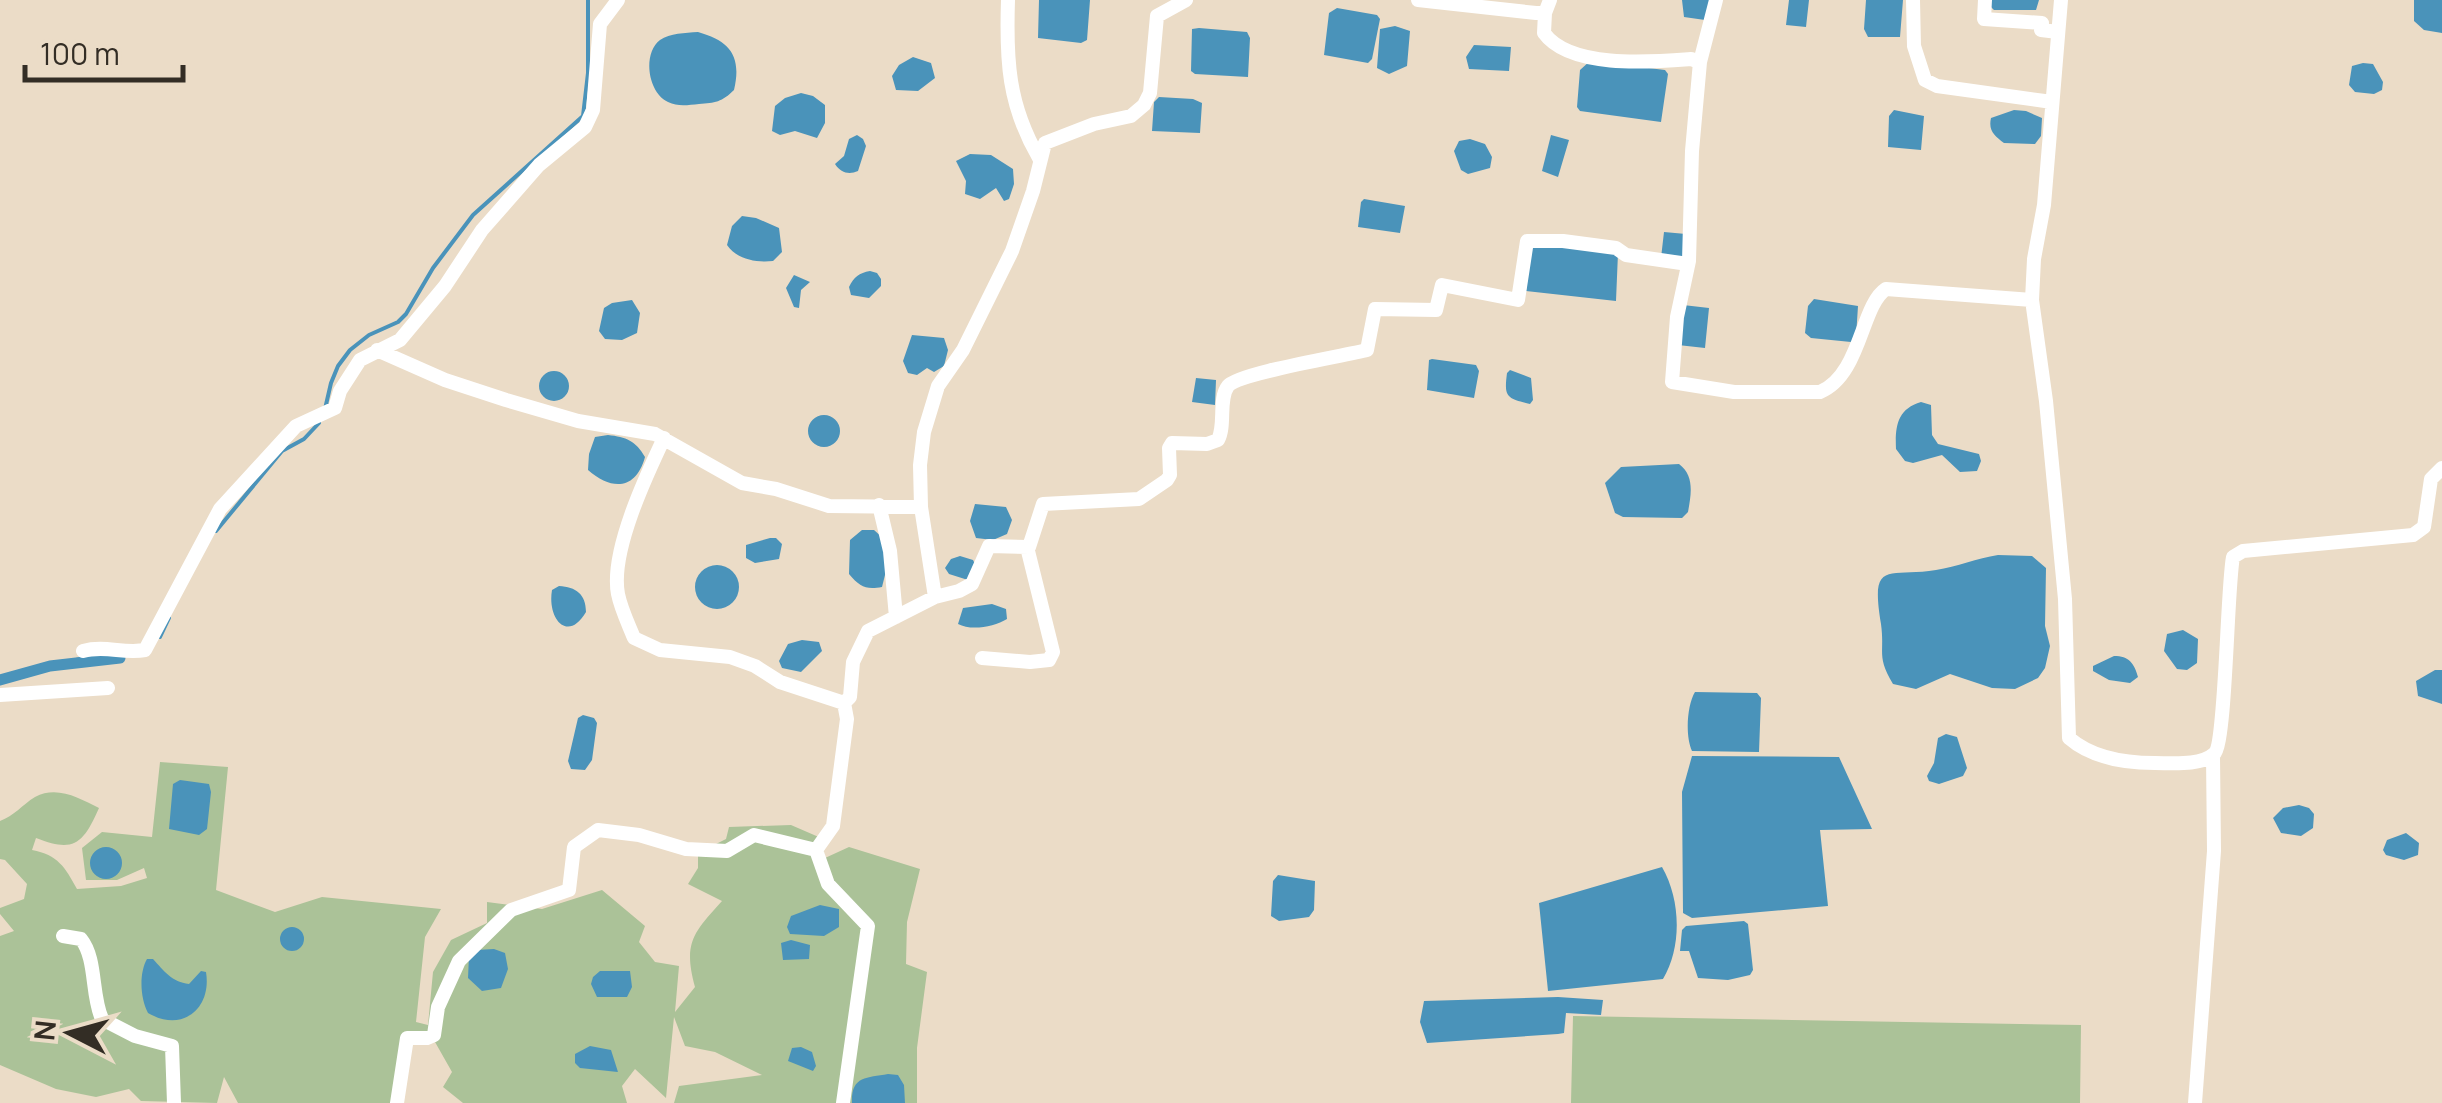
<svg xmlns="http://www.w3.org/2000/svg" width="2442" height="1103" viewBox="0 0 2442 1103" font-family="Manrope,sans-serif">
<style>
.green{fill:#abc298}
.water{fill:#4a93ba}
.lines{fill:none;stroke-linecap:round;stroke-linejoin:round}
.stream{stroke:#4a93ba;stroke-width:4}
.canal{stroke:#4a93ba;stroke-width:11}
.minor{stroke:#fff;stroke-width:14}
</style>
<rect width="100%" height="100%" fill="#ebdcc7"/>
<path class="green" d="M160,762L228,767L216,890L275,912L322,897L441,909L425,937L416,1022L428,1025L433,972L451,940L487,923V902L542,909L602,890L645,926L639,942L655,962L679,966L675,1012L695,987C683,943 693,933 722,901L688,884L698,868V853L726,839L729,827L791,825L821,838L825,858L849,847L920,869L907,922L906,964L927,972L917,1048V1103H674L679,1086L762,1075L715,1052L685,1046L674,1017L666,1098L635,1069L622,1086L627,1103H463L443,1087L452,1072L435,1042L412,1043L391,1103H238L224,1077L217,1103L141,1101L129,1089L96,1097L56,1089L0,1065V936L14,931L0,914V908L24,899L27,884L5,860L0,859V821C14,816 22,805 35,797C57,785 79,798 99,808C83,844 74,853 36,838L32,850C58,855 65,867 77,889L121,886L147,878L144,868L117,880H86L82,848L102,832L152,837Z
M1573,1016L2081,1025L2080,1103H1571Z"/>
<path class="water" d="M1039,0H1090L1087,40L1081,43L1038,38Z
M1682,0H1710L1705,20L1684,17Z
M1789,0H1809L1806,27L1786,25Z
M1866,0H1903L1900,37H1868L1864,29Z
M1989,0H2039L2036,10H1994L1989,5Z
M2414,0H2442V33L2424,30L2414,21Z
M1337,8L1377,15L1380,19L1372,59L1368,63L1324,55L1329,13Z
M1395,26L1410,31L1407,66L1389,74L1377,68L1380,29Z
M1199,28L1247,32L1250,38L1248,77L1195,74L1191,71L1192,29Z
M698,32C730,41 742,56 734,90C722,102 715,103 699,104C688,105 678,107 668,102C648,93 642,54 660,40C670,33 685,33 698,32Z
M1474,45L1511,47L1509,71L1469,69L1466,57Z
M913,57L931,63L935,78L918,91L896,90L892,76L899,65Z
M1590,61L1665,70L1668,74L1661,122L1580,111L1577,107L1580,70Z
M2363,63L2373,64L2383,82L2382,90L2374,94L2355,92L2349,85L2352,66Z
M801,93L813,96L825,105V123L817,138L795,131L780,135L772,131L775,106L785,98Z
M1159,97L1193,99L1202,103L1200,133L1152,131L1154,102Z
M1894,110L1924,116L1921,150L1888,147L1889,116Z
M2014,110L2026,111L2042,118L2041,136L2035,144L2004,143C1995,136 1988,131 1991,118Z
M857,135L863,139L866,146L858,171C849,175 841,173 835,164L844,156L849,139Z
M1551,135L1569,140L1558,177L1542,171Z
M1470,139L1485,144L1492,157L1490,168L1468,174L1461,170L1454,151L1459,141Z
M970,154L991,155L1013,169L1014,184L1009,199L1004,201L996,188L980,199L965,194L966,181L956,161Z
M1364,199L1405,206L1400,233L1358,227L1361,202Z
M742,216L756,218L779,228L782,252L773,261C756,263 736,259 727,245L732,226Z
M1664,232L1686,234L1683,260L1661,258Z
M1532,243L1618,253L1616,301L1526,291Z
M870,271L877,273L881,279V286L869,298L851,295L849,287C854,277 859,273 870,271Z
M794,275L810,282L801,290L799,308L794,307L786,288Z
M1814,299L1858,306L1856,337L1851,342L1811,338L1805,333L1808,306Z
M632,300L640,313L637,333L622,340L605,339L599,331L604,308L612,303Z
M1683,305L1709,308L1705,348L1678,345Z
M912,335L944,338L948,350L944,366L934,372L927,368L917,375L908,373L903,361Z
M1432,359L1476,365L1479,371L1474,398L1427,390L1429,360Z
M1510,370L1531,378L1533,400L1530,404C1506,398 1504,397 1507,373Z
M539 386a15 15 0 1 1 30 0a15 15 0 1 1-30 0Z
M1196,378L1216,380L1215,405L1192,402Z
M1921,402L1931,405L1932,435L1938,444L1979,454L1981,461L1977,471L1960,472L1942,455L1913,463L1905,461L1896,449C1895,427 1897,409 1921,402Z
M808 431a16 16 0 1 1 32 0a16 16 0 1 1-32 0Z
M608,435C626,437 636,441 645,457C636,490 612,491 588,470L589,454L595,437Z
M1679,464C1695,476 1691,495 1688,512L1682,518L1623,517L1615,513L1605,483L1621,467Z
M975,504L1006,507L1012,520L1007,534L993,540L976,538L970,521Z
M862,530H874L884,539L886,571L882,587C866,590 860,587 849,574L850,540Z
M770,538H776L782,544L779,559L755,563L746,558V545Z
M1998,555L2032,556L2046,568L2045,626L2050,646L2045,668L2038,678L2015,689L1992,688L1950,674L1916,689L1893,684C1876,656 1885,653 1881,624C1870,558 1888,578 1936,570C1957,567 1977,558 1998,555Z
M960,556L973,560L976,566L968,580L949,574L945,568L951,559Z
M695 587a22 22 0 1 1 44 0a22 22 0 1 1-44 0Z
M559,586C576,587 586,594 586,612C568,643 547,619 552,590Z
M992,604L1006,609L1007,619C994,627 971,631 958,624L963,608Z
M2183,630L2198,639L2197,663L2187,670L2177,669L2164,651L2167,634Z
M802,640L819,642L822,651L801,672L782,668L779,661L788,644Z
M2114,656C2129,656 2134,663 2138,677L2130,683L2109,680L2093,671V666Z
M2435,670H2442V704L2418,696L2416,681Z
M1695,692L1757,693L1761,698L1759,752L1692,751C1685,736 1687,705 1695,692Z
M583,715L594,718L597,723L592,760L585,770L571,769L568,761L578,718Z
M1946,734L1957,737L1967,768L1963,776L1939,784L1929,781L1927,776L1934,763L1938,738Z
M1692,756L1839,757L1872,829L1820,830L1828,906L1692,918L1683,913L1682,792Z
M180,780L209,784L211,792L207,829L199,835L169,829L173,784Z
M2299,805L2309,808L2314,814L2313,828L2301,836L2281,833L2273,818L2283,808Z
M2406,833L2419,843L2418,855L2404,860L2386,855L2383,850L2387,840Z
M90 863a16 16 0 1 1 32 0a16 16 0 1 1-32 0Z
M1662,867C1681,900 1682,947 1663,979L1548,991L1539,903Z
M1278,875L1315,881L1314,910L1309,917L1279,921L1271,916L1273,881Z
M820,905L839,909V927L824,936L790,934L787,927L791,916Z
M1744,921L1748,924L1753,970L1750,975L1728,980L1698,978L1689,951H1680L1682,930L1686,926Z
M280 939a12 12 0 1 1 24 0a12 12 0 1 1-24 0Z
M791,940L810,945L809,959L783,960L781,943Z
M494,949L505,953L508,969L501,988L482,991L468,978L469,956L476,950Z
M147,959H153C164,971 172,982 189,984L201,971L206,972C212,1009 182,1033 148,1013C140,998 139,973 147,959Z
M600,971H630L632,987L627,997H597L591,984L593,977Z
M1558,997L1603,1000L1601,1015L1566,1013L1564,1033L1558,1034L1427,1043L1420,1022L1424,1001Z
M590,1046L611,1050L618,1072L580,1068L575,1063V1054Z
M801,1047L812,1052L816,1066L813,1071L788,1061L792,1048Z
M888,1074L898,1075L904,1085L905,1103H852C851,1076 866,1078 888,1074Z"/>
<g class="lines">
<path class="stream" d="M325,409L331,383L338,366L350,350L369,335L398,322L406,314L433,268L473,215L583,116L588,73V0
M216,531L282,451L304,439L319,423
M160,637L169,618
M71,661L96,656"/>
<path class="canal" d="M0,680L50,666L120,658"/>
<path class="minor" d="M1008,0C1006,60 1008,105 1039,158
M1418,0L1536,13H1545L1550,0
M1913,0L1914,46L1925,80L1937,86L2052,102
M1985,0L1984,19L2042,23L2041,30L2058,32
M2061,0L2044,205L2034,259L2032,300L2046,401L2065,599L2069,738C2092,758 2124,763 2155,763C2172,763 2201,766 2214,754C2226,744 2227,587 2233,557L2243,551L2413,535L2424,527L2431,479L2442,468
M1545,13L1544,33C1570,69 1651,62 1691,59L1700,62L1692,151L1689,261L1677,317L1672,382L1734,392H1820C1861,375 1861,305 1886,289L2032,300
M1700,62L1716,0
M377,350L445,380L506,400L578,421L655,434L742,483L776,489L829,506L921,507
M664,438C646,476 610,552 618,594C621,609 628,623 634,638L660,650L730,657L755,666L780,682L844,703
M879,505L890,551L896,617
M935,597L921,507L920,465L924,432L938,386L963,350L1012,251L1033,191L1045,143L1094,124L1131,116L1144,105L1150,93L1157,16L1186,0
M83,651C105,645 124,654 145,650L220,509L296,426L335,408L340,391L360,360L400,340L445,286L482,230L539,165L585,127L593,110L600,24L618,0
M982,658L1030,662L1049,660L1053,652L1027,547
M0,695L108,688
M816,850L828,884L868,926L843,1103
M63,936L81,939C97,959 91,995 102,1019L135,1036L172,1046L174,1103
M397,1103L407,1038H427L434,1035L438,1007L459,961L511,910L569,890L574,847L598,830L639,835L686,849L727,851L754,835L816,850L833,826L847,719L844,703L850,697L853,662L868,631L935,597L959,591L972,584L989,546L1029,547L1043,504L1139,499L1167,480L1170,475L1169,448L1172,443L1207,444L1218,440C1226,425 1218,399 1228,386C1238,373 1344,356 1367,350L1375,309L1436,310L1442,285L1518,300L1527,241H1563L1616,248L1626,255L1688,264
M2195,1103L2214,851L2213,756"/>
</g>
<g transform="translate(70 1033) rotate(276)" stroke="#ebdcc7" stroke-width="8" paint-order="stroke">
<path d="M0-8L18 38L0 25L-18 38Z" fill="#332d25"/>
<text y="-15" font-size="28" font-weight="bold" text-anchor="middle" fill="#332d25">N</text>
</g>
<path d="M25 65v15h158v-15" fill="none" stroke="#332d25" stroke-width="5"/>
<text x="40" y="65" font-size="30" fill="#332d25" stroke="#ebdcc7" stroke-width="8" paint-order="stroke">100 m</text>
</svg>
